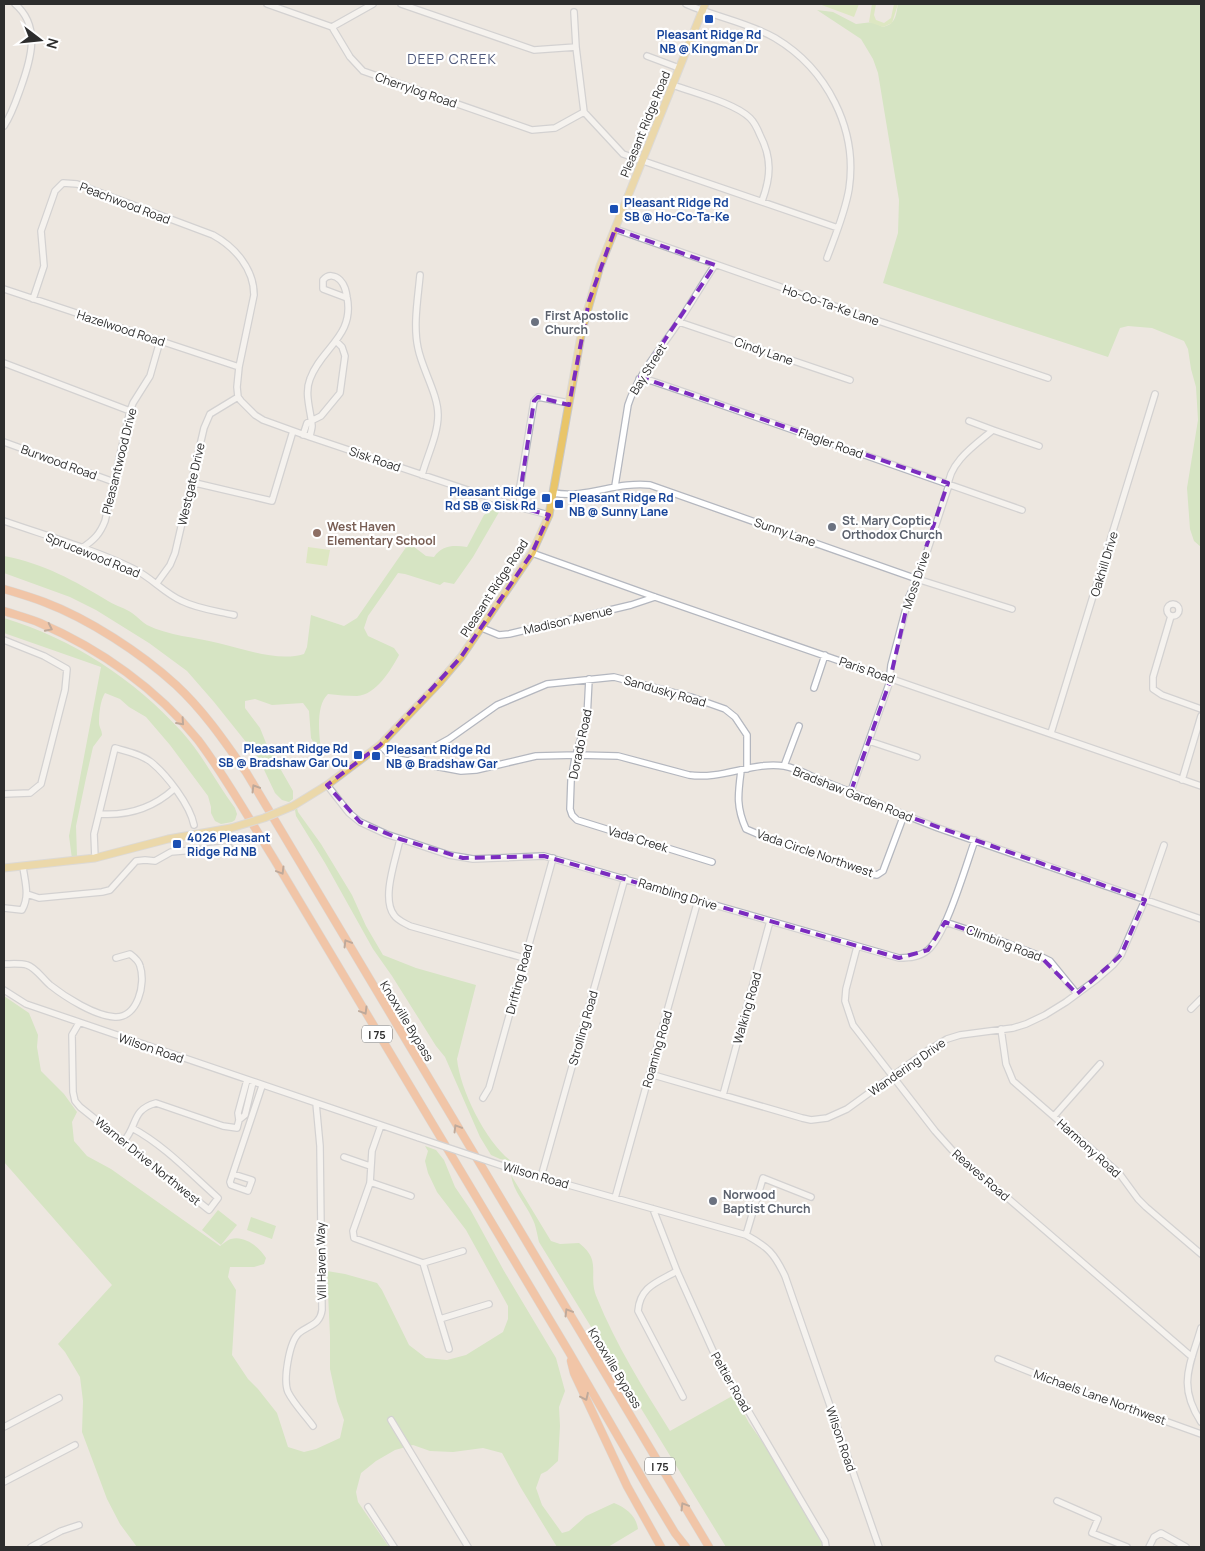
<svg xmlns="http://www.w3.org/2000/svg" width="1205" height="1551" viewBox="0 0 1205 1551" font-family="Manrope,sans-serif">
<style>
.green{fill:#bae0a0}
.pitch{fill:#cbe79d}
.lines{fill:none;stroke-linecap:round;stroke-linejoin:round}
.minor-casing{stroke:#b4b7bf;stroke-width:8}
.major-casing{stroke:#c8c8c8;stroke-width:9}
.highway-casing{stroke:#c8c8c8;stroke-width:9}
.minor{stroke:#fff;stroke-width:5.5}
.major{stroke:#e9c569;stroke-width:7}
.highway{stroke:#f59b63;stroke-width:8}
.minor-bridge-casing{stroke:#b4b7bf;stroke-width:8;stroke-linecap:butt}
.major-bridge-casing{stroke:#c8c8c8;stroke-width:9;stroke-linecap:butt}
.minor-bridge{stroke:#fff;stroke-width:5.5}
.major-bridge{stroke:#e9c569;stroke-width:7}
.oneway{stroke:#875e45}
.marked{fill:none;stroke:#7b2cbf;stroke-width:4;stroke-dasharray:10 6;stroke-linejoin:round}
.transit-dot{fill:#1a4fb4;stroke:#fff;stroke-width:2}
.worship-dot{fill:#6b7280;stroke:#fff;stroke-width:2}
.education-dot{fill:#8d6e63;stroke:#fff;stroke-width:2}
.labels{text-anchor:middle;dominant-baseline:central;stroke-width:4.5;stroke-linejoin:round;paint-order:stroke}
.shield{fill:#fff;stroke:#6c6c6c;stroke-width:1}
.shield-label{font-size:11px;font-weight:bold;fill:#2d2d2d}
.transit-label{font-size:12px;font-weight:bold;fill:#164399;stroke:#fff;text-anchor:start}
.street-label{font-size:12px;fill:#2d2d2d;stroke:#fff}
.worship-label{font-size:12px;font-weight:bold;fill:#5b616d;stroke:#fff;text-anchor:start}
.education-label{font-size:12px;font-weight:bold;fill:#785e54;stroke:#fff;text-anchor:start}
.neighbourhood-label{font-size:14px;letter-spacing:1px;fill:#4f597c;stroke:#fff}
</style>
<rect width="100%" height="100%" fill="#ede7e0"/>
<path class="green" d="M898,4H1201V547L1194,541L1190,529L1187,488L1198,420L1196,387L1191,369L1188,349L1184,341L1152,328L1128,326L1120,328L1108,357L883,283L898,233L899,200L878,73L873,59L861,39L817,10L833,12L856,24L873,22L883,27C896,24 896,15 898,4Z
M498,506L502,507L473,557L454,584L444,582L440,585L405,574L398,573L368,616L364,628L368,636L394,648L399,655C391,670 376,695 357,696C347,696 338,695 328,694C314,707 320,741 322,758L311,738L309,711L303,703L272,705L255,699L245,701V708L260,728L266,743L278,760L281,770L293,791V799L289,802L282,800L275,793L258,757L214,702L187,671L149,643L96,610L70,597L4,573V556C45,564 73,580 108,601C116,606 125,608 132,613C138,617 142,622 147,625C169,636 195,637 218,643C244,649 278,662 304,654L307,647L311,615L344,626L357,618L409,543L426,556L434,557C442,545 454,545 467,547L484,515Z
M4,618C73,639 134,679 182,732C202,754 217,784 235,808L237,814L235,820L232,822L221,824L215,821L211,813V807L208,796L170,745L146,717L129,707L120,699L105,693C100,701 99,714 99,723C99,727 102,730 102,735L93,747L86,778L76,826L77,856L72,859L69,836L101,667L4,633Z
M297,808L298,812L321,844L352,895L366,926L383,955L416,968L476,985L457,1059C460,1090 486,1142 511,1161L500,1159L491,1155L480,1137L445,1057L436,1046L392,976L373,949L325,863L296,816L295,810Z
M4,996L29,1013L38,1035L37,1047L41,1071L64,1094L77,1112L72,1122L74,1141L87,1156L111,1169L220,1246C223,1244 227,1240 231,1239C245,1235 260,1248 266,1258L264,1264L254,1267H230L228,1277L236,1290L232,1355L248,1379L258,1389L277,1413L288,1447L304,1452L316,1449L340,1438L344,1420L337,1401L330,1369V1336L327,1271L345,1274L377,1283L382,1290L409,1345L426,1358L447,1360L466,1355L503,1332L508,1319V1306L466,1230L437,1192L428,1173L425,1161L428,1151L425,1146L436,1150L444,1160L455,1187L470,1209L504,1271L556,1358L565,1391L559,1407L560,1426L558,1461L547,1471L541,1474L536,1488L542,1505L562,1533L569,1531L586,1516L614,1503C626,1508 636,1515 638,1529L608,1547H557L521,1488L502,1453L483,1448L453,1452L430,1451L413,1445L395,1450L376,1461L361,1473L356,1492L358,1502L389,1547H137L120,1524L107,1499L82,1432L83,1401L80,1377L65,1352L58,1344L112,1285L4,1162Z
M511,1175L551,1241L560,1244L579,1243C603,1261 587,1275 597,1298C616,1345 643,1388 670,1431L734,1395L749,1423L766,1447L822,1542L823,1547H726L539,1242C537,1234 536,1225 532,1218C526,1204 513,1191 511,1175Z
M218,1210L237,1225L221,1245L202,1230Z
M251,1217L276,1226L272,1239L247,1230Z"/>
<path class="pitch" d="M819,4H859L854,17Z
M872,4H876L874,15L876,20L884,23L891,18L894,4H898L892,23L883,27L869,22Z
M308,547L330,550L327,566L306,563Z"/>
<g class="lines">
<g class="minor-casing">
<path id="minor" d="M267,4L332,27L350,57L363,71L532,130L555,128L584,112
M401,4L534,50L576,47
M686,4C715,17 747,22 775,38C827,69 858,129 849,189C845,213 835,236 827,258
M574,12L576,47L584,112L623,154L838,228
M332,27L373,4
M647,56L679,68
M673,85C694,93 735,103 750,118C754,122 758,130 760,135C772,158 771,177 762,201
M4,126C12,114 16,101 21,87C31,59 41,26 15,4
M615,229L849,311L1048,378
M420,275C418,298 413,325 418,348C422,369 438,394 438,415C438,435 427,456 422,475
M4,289L239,367
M33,299L44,266L41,231L55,191L63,183L77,184L213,235C235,247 254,269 254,295L239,367L237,387L238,397L241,401L255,415L263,420L310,437L518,507L549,515
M679,322L850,380
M4,363L130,411
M639,379L652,381L693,395L1022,510
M969,421L993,430
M303,435L307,423L321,416L340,393L345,356L342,347L336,341
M310,437C310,434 312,429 312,426C311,411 304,394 310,379C321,348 355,336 347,297C346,291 345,285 340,280C335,275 328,274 323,280V289L347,298
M4,442L114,482
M191,482L272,501L293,431
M615,486L628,405C638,374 661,349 678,323C691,304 702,284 715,265
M554,493C586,499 617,481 650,485L917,579L1012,609
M518,507L520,498L519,492L534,401L538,397L569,403
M4,521C47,536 93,549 134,569C152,578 164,593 182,601C198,609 217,611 234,615
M82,548C94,540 100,534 105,521L130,411L133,403L150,376L160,341
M532,553L655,597L1201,786
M157,583L170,565L175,553L204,428L210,414L238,397
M1167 610a6 6 0 1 1 12 0a6 6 0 1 1-12 0Z
M1171,616L1153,677V689L1162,695L1201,709
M482,628L499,635L509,634L631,605L655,597
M4,640L44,656L67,669L65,690L41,784L30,793L4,794
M589,679L587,718L575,758L571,781L570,809L572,815L577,820L712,862
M814,688L825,655
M1051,733L1155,394
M869,741L917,757
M380,745L387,752L397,759L461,771L476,770L536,756L577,755L618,756L689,775C722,780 754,761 784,766C796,768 809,775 820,780C861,795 900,814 941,829L1201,919
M407,762L449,739L497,705L547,684L614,677L691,697L725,709L735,717L747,735V769
M784,766L799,726
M741,771C738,794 736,807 746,829L767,838L872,874L877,875L883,871L904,815
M1182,780L1201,716
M327,785L349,813L360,822L386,834L449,855L473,859L544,856L899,958C910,958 920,957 928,950C946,935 966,865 975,840
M851,791L889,684L891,665L909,597L920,573L948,488C948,463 975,445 993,430L1039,446
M99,814C127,816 153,808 174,789
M400,839C396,859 381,898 394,915C398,921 405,923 410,926L524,958
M95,858L94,834L115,748C126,751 141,754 151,762C167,775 190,805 194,825
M27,894L39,898L102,892L110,890L136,861L145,860L155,861L171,852L229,847
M4,908L22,910C30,896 25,882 23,867
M945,922L996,939L1040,956L1050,961L1077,994
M857,947L846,989L845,1001L853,1025L935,1131L952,1150L1192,1357
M4,964C11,964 20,963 27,965C35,967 43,979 50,985C65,997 95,1016 115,1017C138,1018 146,983 140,966C139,961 134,957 130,954L116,958
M4,990L26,1004L419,1138
M1191,1009L1201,999
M79,1023L72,1035L73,1092L75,1101L80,1107L209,1210L218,1198C191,1174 164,1145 132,1128
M1001,1029L1006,1064L1013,1081L1119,1173L1138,1199L1146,1207L1201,1254
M650,1074L802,1118L811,1120L827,1118L847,1109L927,1051L947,1039L960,1035L1013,1028L1026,1024L1045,1015L1066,1002L1097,979L1113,965L1121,955L1145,900L1164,845
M723,1095L770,921
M483,1098L489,1088L553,858
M1054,1116L1100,1064
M239,1120L245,1115L253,1082
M381,1125L372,1151L370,1183L353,1231L354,1238L423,1263L449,1349
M124,1141C138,1125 131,1110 156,1103L223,1126L237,1128L239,1120L238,1113L247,1080
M344,1157L370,1166
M512,1169L746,1235C768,1247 774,1253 785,1276L879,1547
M233,1174L252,1180L248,1191L231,1185L230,1182L262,1086
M541,1177L625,878
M370,1182L411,1196
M615,1198L698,900
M653,1209L677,1271L713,1351L825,1541L826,1547
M746,1235L763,1178L811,1197
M423,1263L463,1251
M677,1271C658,1282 640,1286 638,1311L683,1397
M440,1319L489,1304
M1201,1328C1190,1366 1177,1385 1201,1422
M998,1359L1048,1379L1201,1434
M391,1420L468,1547
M313,1426C305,1415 294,1404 288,1392C283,1380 289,1342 299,1333C309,1325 320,1325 322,1310L320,1146L316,1103
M4,1427L59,1398
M4,1482L75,1445
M1057,1501L1098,1519L1092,1533L1127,1547
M368,1507L394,1547
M31,1547L61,1531L79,1525
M1149,1547L1154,1537L1161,1533L1186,1547"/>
</g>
<g class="major-casing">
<path id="major" d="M293,806L327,785L380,745L439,683L461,657L532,553L549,515L582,330L600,266L705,4
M4,868L95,858L168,839L231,828"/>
</g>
<g class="highway-casing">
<path id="highway" d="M4,589C17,593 31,597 44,602C89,619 141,653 176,685C204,711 225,742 246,772L709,1547
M4,611C16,615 28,618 40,623C100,649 157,689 198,740C226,777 249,819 274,859L569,1352L649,1490L675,1533L686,1547
M571,1361L574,1373L627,1486L661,1547"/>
</g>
<use href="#minor" class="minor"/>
<use href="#major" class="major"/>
<use href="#highway" class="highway"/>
<g class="minor-bridge-casing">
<path id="minor-bridge" d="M419,1138L512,1169"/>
</g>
<g class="major-bridge-casing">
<path id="major-bridge" d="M231,828L264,818L293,806"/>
</g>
<use href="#minor-bridge" class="minor-bridge"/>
<use href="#major-bridge" class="major-bridge"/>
</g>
<defs><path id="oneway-chevron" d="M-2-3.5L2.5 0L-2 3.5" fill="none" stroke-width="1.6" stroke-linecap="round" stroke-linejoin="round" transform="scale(1.25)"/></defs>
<g class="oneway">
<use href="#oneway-chevron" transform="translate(49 628) rotate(26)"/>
<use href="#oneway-chevron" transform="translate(181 722) rotate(48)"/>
<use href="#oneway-chevron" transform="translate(255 788) rotate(-121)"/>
<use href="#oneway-chevron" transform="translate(281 871) rotate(59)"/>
<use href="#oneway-chevron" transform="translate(347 943) rotate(-121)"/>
<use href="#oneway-chevron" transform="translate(364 1011) rotate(59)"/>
<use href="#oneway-chevron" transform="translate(457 1128) rotate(-121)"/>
<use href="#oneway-chevron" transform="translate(568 1312) rotate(-121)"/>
<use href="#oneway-chevron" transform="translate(585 1397) rotate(65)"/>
<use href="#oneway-chevron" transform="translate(684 1506) rotate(-121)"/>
</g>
<path d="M0 0H1205V1551H0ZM615,229L715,265L640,377L948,483L909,597L889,684L851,791L904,815L1145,900L1121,955L1077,994L1040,956L945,922L928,950L899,958L544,856L463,858L400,839L360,822L327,785L380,745L461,657L532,553L549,515L518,507L534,401L538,397L569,405L589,301Z" fill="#ede7e0" fill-opacity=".55" fill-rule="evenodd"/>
<path class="marked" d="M615,229L715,265L640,377L948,483L909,597L889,684L851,791L904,815L1145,900L1121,955L1077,994L1040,956L945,922L928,950L899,958L544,856L463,858L400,839L360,822L327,785L380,745L461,657L532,553L549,515L518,507L534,401L538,397L569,405L589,301Z"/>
<g class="transit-dot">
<rect x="704" y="14" width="10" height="10" rx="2.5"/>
<rect x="609" y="204" width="10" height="10" rx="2.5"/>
<rect x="541" y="493" width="10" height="10" rx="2.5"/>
<rect x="554" y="499" width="10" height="10" rx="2.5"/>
<rect x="353" y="750" width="10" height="10" rx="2.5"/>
<rect x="371" y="751" width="10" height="10" rx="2.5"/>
<rect x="172" y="839" width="10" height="10" rx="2.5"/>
</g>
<g class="worship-dot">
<circle cx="535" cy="322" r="5"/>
<circle cx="832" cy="527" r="5"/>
<circle cx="713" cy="1201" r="5"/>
</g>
<circle class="education-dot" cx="317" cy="533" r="5"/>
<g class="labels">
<g class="shield">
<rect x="362" y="1025.5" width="30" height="17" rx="4"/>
<rect x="645" y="1457.5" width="30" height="17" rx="4"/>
</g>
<g class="shield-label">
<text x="377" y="1034">I 75</text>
<text x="660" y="1466">I 75</text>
</g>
<g class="transit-label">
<text x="709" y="34" text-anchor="middle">Pleasant Ridge Rd<tspan x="709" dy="14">NB @ Kingman Dr</tspan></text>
<text x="624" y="202">Pleasant Ridge Rd<tspan x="624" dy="14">SB @ Ho-Co-Ta-Ke</tspan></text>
<text x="536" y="491" text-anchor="end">Pleasant Ridge<tspan x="536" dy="14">Rd SB @ Sisk Rd</tspan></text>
<text x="569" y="497">Pleasant Ridge Rd<tspan x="569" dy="14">NB @ Sunny Lane</tspan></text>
<text x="348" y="748" text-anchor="end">Pleasant Ridge Rd<tspan x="348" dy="14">SB @ Bradshaw Gar Ou</tspan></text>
<text x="386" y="749">Pleasant Ridge Rd<tspan x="386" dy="14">NB @ Bradshaw Gar</tspan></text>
<text x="187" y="837">4026 Pleasant<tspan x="187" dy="14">Ridge Rd NB</tspan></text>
</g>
<g class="street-label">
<text transform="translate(416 90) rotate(19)">Cherrylog Road</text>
<text transform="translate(645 124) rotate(-68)">Pleasant Ridge Road</text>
<text transform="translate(125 203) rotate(21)">Peachwood Road</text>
<text transform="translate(831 305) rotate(19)">Ho-Co-Ta-Ke Lane</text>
<text transform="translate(121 328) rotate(18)">Hazelwood Road</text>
<text transform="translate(764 351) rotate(19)">Cindy Lane</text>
<text transform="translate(648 369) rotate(-58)">Bay Street</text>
<text transform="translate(831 443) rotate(20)">Flagler Road</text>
<text transform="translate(375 459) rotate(19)">Sisk Road</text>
<text transform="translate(119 461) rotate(-76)">Pleasantwood Drive</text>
<text transform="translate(59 462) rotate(20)">Burwood Road</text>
<text transform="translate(191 484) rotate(-77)">Westgate Drive</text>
<text transform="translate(785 532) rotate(19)">Sunny Lane</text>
<text transform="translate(93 555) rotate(22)">Sprucewood Road</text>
<text transform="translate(1104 564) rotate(-73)">Oakhill Drive</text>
<text transform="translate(916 580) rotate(-71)">Moss Drive</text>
<text transform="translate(494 588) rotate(-57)">Pleasant Ridge Road</text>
<text transform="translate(568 620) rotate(-13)">Madison Avenue</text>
<text transform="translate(867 670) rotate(19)">Paris Road</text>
<text transform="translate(665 691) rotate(16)">Sandusky Road</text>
<text transform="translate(580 744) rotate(-78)">Dorado Road</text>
<text transform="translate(853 794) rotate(22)">Bradshaw Garden Road</text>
<text transform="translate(638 839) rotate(17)">Vada Creek</text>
<text transform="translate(815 853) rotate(19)">Vada Circle Northwest</text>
<text transform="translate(678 894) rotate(17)">Rambling Drive</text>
<text transform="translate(1004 943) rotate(21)">Climbing Road</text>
<text transform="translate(519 979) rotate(-75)">Drifting Road</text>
<text transform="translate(747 1008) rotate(-74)">Walking Road</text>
<text transform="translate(407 1021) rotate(59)">Knoxville Bypass</text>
<text transform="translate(583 1028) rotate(-74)">Strolling Road</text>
<text transform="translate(151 1048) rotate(19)">Wilson Road</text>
<text transform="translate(657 1049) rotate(-74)">Roaming Road</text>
<text transform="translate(907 1067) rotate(-35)">Wandering Drive</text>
<text transform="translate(1089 1148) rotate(42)">Harmony Road</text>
<text transform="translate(148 1161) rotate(39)">Warner Drive Northwest</text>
<text transform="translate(536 1175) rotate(16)">Wilson Road</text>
<text transform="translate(981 1175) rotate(41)">Reaves Road</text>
<text transform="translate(321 1261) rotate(-91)">Vill Haven Way</text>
<text transform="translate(615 1368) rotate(59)">Knoxville Bypass</text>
<text transform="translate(731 1382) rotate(60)">Peltier Road</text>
<text transform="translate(1100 1397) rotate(20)">Michaels Lane Northwest</text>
<text transform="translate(841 1439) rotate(71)">Wilson Road</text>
</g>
<g class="worship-label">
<text x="545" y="315">First Apostolic<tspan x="545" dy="14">Church</tspan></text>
<text x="842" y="520">St. Mary Coptic<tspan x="842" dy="14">Orthodox Church</tspan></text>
<text x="723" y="1194">Norwood<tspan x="723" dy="14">Baptist Church</tspan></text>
</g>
<g class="education-label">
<text x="327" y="526">West Haven<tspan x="327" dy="14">Elementary School</tspan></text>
</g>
<g class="neighbourhood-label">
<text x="452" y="58">DEEP CREEK</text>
</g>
</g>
<rect width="1205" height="1551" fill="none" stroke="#2d2d2d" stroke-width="10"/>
<g transform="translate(40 40) rotate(106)" stroke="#ffffff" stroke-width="4" paint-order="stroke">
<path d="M0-4L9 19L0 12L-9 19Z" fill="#2d2d2d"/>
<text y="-8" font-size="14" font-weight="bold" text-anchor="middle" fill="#2d2d2d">N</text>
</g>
</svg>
